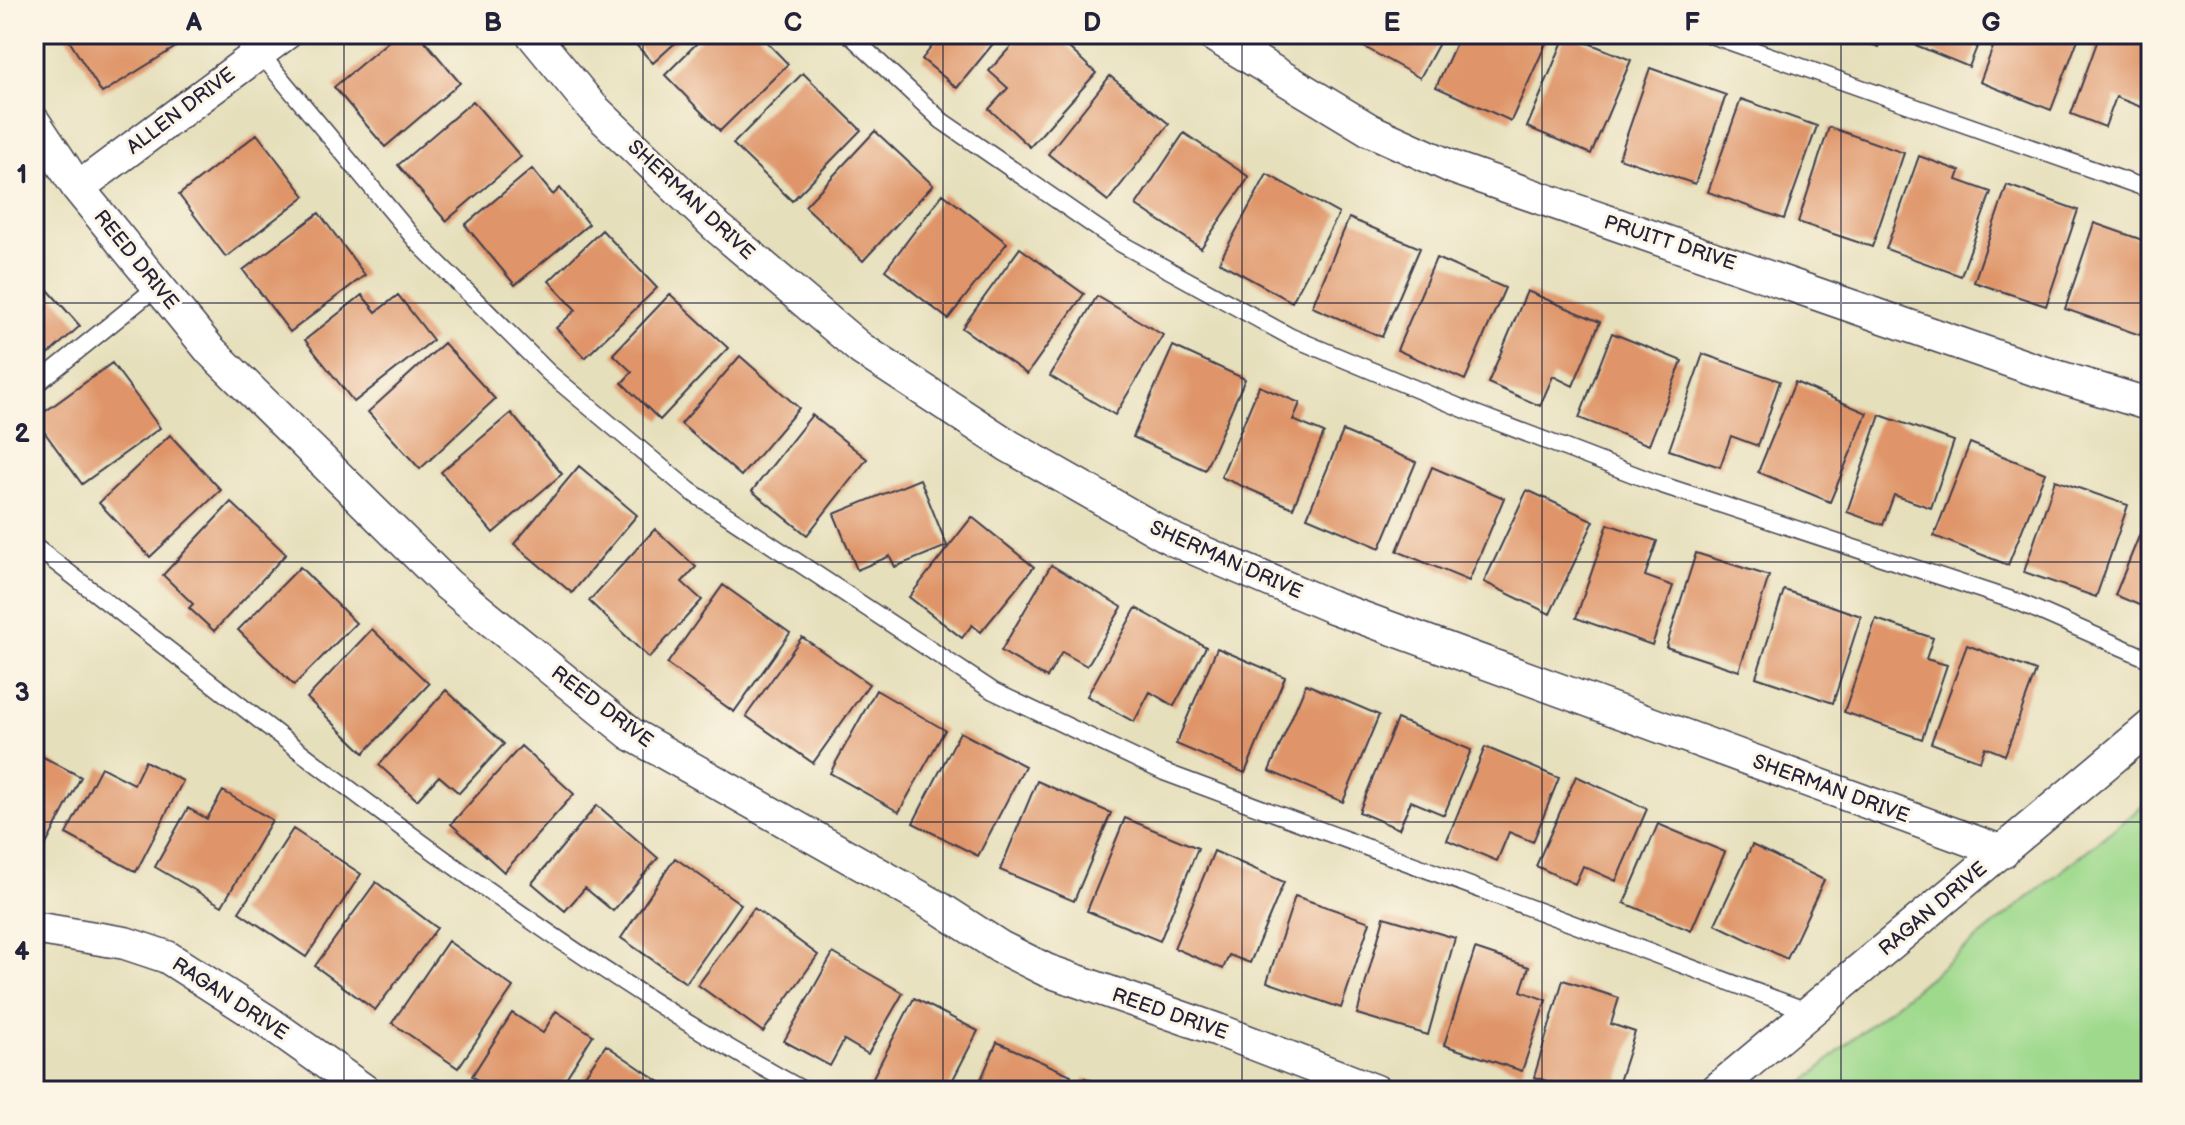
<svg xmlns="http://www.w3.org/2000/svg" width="2185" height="1125" viewBox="0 0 2185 1125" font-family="'Balsamiq Sans',sans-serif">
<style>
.green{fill:#9ed98c;stroke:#607e64;stroke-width:2}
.building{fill:#df9569}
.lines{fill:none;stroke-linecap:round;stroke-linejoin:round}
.lane-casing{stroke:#3f3e4e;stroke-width:19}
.street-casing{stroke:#3f3e4e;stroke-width:35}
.lane{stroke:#fff;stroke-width:16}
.street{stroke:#fff;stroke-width:32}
.grid{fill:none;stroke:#22223b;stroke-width:2;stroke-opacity:0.55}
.labels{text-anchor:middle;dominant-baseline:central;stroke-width:6;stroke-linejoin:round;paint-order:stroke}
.street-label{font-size:20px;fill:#22223b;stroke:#fcf5e5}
.neatline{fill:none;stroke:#22223b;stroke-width:3}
.grid-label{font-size:26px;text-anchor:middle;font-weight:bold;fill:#22223b}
</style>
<rect width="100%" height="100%" fill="#fcf5e5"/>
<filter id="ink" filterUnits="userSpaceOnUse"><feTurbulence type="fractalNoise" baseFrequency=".0125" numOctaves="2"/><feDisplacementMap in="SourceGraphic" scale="16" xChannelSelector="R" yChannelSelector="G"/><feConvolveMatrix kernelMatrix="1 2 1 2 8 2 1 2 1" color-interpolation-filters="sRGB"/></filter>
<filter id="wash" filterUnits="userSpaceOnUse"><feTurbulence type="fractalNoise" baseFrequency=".006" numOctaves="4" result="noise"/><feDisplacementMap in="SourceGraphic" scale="32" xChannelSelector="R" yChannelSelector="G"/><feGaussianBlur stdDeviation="1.8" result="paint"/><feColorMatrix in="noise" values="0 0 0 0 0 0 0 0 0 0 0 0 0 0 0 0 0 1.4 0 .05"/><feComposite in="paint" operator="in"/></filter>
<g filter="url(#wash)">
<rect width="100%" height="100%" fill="#e6dfbb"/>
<path class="green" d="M2151,799V1090L1795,1091L1851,1040Z"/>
<g id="blocks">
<path class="building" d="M65,34H173L179,45L102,93Z
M397,34H419L460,83L385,147L334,87Z
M626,34H685L653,63Z
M706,34H759L788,64L720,131L665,75Z
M942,34H1001L957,88L922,59Z
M1022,34H1054L1096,73L1030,147L989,109L1008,88L989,71Z
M1353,34H1444L1420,78L1350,39Z
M1460,34H1538L1548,39L1511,121L1436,87Z
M1566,34L1631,60L1591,154L1527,127Z
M1843,34H1884L1879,47Z
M1898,34H1982L1969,67L1896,37Z
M1998,34H2080L2051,110L1980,82Z
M2100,34L2151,36V111L2116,97L2105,127L2071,114Z
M1650,68L1726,95L1695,184L1619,158Z
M803,73L861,130L792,201L733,144Z
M1110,76L1169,124L1108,201L1048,154Z
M1741,99L1817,126L1784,219L1708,192Z
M473,101L521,157L446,221L398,165Z
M1829,127L1904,153L1872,247L1798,222Z
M875,131L933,185L863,261L805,206Z
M1184,133L1249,177L1201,248L1136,205Z
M257,134L305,196L226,257L179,195Z
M1919,156L1960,171L1957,180L1991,192L1961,276L1886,249Z
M532,169L553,195L560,188L589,224L515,285L465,225Z
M1267,174L1339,214L1292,302L1219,262Z
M2007,185L2078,210L2046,306L1974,282Z
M943,194L1007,243L948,319L885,270Z
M319,213L365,275L290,332L243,270Z
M1349,218L1420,248L1382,337L1312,307Z
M2094,223L2151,243V304L2140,335L2065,309Z
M602,230L657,288L585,358L556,328L576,310L549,281Z
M1020,248L1084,294L1027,374L962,328Z
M1436,258L1505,288L1465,380L1397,350Z
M34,274L80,326L34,367Z
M1527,291L1600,322L1573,386L1553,376L1540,406L1488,383Z
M670,294L728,348L660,420L622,383L632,372L613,354Z
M362,295L376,312L398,295L433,340L354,402L305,340Z
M1097,296L1163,335L1115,415L1050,376Z
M1612,333L1682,361L1649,445L1579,418Z
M444,343L495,399L420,469L368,412Z
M1173,346L1245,379L1205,470L1133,437Z
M1703,354L1780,381L1758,446L1731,436L1720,467L1669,450Z
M740,356L799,408L741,476L681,424Z
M112,363L160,428L82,484L35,419Z
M1795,382L1867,413L1830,502L1758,472Z
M1259,386L1300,403L1293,420L1324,433L1293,508L1221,477Z
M511,413L562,474L493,533L441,472Z
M812,415L867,459L807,535L752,491Z
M1880,415L1954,441L1931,508L1894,495L1883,525L1847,512Z
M1343,431L1416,462L1380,548L1307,517Z
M170,435L221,490L150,557L99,503Z
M1970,443L2045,473L2008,565L1934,536Z
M579,466L637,515L572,593L514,544Z
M1432,467L1504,498L1469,581L1397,551Z
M920,479L947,546L895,567L890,556L857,570L834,514Z
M2055,480L2128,505L2096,597L2024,572Z
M1527,490L1594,521L1550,614L1484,582Z
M231,502L286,554L214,631L189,608L193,604L163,575Z
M2151,507V610L2115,595Z
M972,517L1034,567L981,632L972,625L962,638L909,597Z
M1608,524L1657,541L1645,576L1673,586L1652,645L1576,618Z
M655,529L696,567L682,582L702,600L649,658L589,601Z
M1696,553L1769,576L1739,671L1666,647Z
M1051,565L1122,607L1087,666L1062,652L1047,678L1001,651Z
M300,567L356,623L294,685L238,630Z
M723,585L790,633L734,712L667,664Z
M1784,590L1861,616L1833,703L1756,677Z
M1136,608L1206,647L1174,706L1150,692L1134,722L1087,696Z
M1876,619L1933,638L1926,659L1947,665L1922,739L1844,712Z
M372,629L429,684L364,753L307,698Z
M802,637L869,684L813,763L746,716Z
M1967,645L2036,671L2005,755L1985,747L1980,761L1931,743Z
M1217,648L1285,677L1245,773L1176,744Z
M1306,684L1379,715L1343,802L1269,771Z
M446,690L504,744L459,793L439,776L417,800L379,765Z
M876,690L945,730L899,812L830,773Z
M1397,719L1471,750L1444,815L1411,801L1399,829L1359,812Z
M960,732L1025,766L978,856L913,823Z
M521,746L574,794L504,872L451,824Z
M1485,747L1559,778L1533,842L1509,832L1497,861L1447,840Z
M34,752L81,777L37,862L34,860Z
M145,761L183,781L136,872L66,834L101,767L134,784Z
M1576,776L1647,809L1616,881L1583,866L1575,884L1536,866Z
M1037,781L1111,813L1074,901L1000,870Z
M223,791L272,820L222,906L155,867L188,808L207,819Z
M597,805L658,858L613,911L585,888L565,911L532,883Z
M1125,818L1198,848L1160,941L1087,911Z
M1658,824L1725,852L1691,931L1624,903Z
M293,829L361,874L306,957L239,912Z
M1752,845L1824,880L1787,959L1715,924Z
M1214,851L1284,882L1250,963L1229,955L1223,969L1174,948Z
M675,858L741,904L686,983L621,938Z
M376,882L437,928L375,1010L315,966Z
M1295,896L1370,922L1341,1008L1267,982Z
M754,908L818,955L763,1032L698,985Z
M1384,917L1455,938L1428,1035L1357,1014Z
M448,941L513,987L458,1068L392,1023Z
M1475,949L1529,967L1521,991L1546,1000L1522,1071L1444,1045Z
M833,953L903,993L868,1054L844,1040L830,1066L784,1041Z
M1563,980L1619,998L1611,1024L1635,1032L1616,1091H1578L1534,1077Z
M914,998L978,1031L947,1091H870L867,1089Z
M556,1011L593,1035L558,1091H496L472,1076L512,1013L543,1033Z
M997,1042L1071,1075L1064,1091H976Z
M606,1045L673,1091H574Z
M1085,1078L1115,1091H1080Z"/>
</g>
</g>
<g filter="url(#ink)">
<use href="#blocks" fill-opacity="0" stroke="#3f3e4e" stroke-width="2"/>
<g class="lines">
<g class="lane-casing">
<path id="lane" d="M244,34L418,243L549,373L690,491L993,691L1164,772L1810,1012
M849,34L942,121L1116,241L1291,337L1471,412L1659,484L2021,603L2151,660
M1708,34L2151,190
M34,386L158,286
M34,546C284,737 528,940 805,1091"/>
</g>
<g class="street-casing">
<path id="street" d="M532,34L592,107L718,228L861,349L1009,446L1174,540L1330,606L2003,852
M1211,34L1370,130L1454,168L2033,369L2151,405
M34,122L78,188L210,350L448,585L631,734L941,909L1000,947L1046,970L1218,1030L1376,1091
M78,188L285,34
M34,928L125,943L167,957L267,1021L365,1091
M1715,1091L2151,726"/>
</g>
<use href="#lane" class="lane"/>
<use href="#street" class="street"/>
</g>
</g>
<path class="grid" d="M344,34V1091M643,34V1091M943,34V1091M1242,34V1091M1542,34V1091M1841,34V1091M34,303H2151M34,562H2151M34,822H2151"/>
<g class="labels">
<g class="street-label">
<text transform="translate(181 111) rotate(-37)">ALLEN DRIVE</text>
<text transform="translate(691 200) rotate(43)">SHERMAN DRIVE</text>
<text transform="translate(1670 243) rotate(18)">PRUITT DRIVE</text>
<text transform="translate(136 260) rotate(51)">REED DRIVE</text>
<text transform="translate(1226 560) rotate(24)">SHERMAN DRIVE</text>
<text transform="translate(602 707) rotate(37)">REED DRIVE</text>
<text transform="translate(1831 789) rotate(20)">SHERMAN DRIVE</text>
<text transform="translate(1933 909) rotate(-40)">RAGAN DRIVE</text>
<text transform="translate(230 999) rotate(33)">RAGAN DRIVE</text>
<text transform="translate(1170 1014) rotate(19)">REED DRIVE</text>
</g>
</g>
<rect width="2185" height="1125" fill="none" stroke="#fcf5e5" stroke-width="88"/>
<rect x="44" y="44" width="2097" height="1037" class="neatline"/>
<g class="grid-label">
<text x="194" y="31">A</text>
<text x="493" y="31">B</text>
<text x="793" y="31">C</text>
<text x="1092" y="31">D</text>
<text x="1392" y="31">E</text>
<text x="1692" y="31">F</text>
<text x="1991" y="31">G</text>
<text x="22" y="183">1</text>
<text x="22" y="442">2</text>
<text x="22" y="701">3</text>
<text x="22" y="960">4</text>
</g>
</svg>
